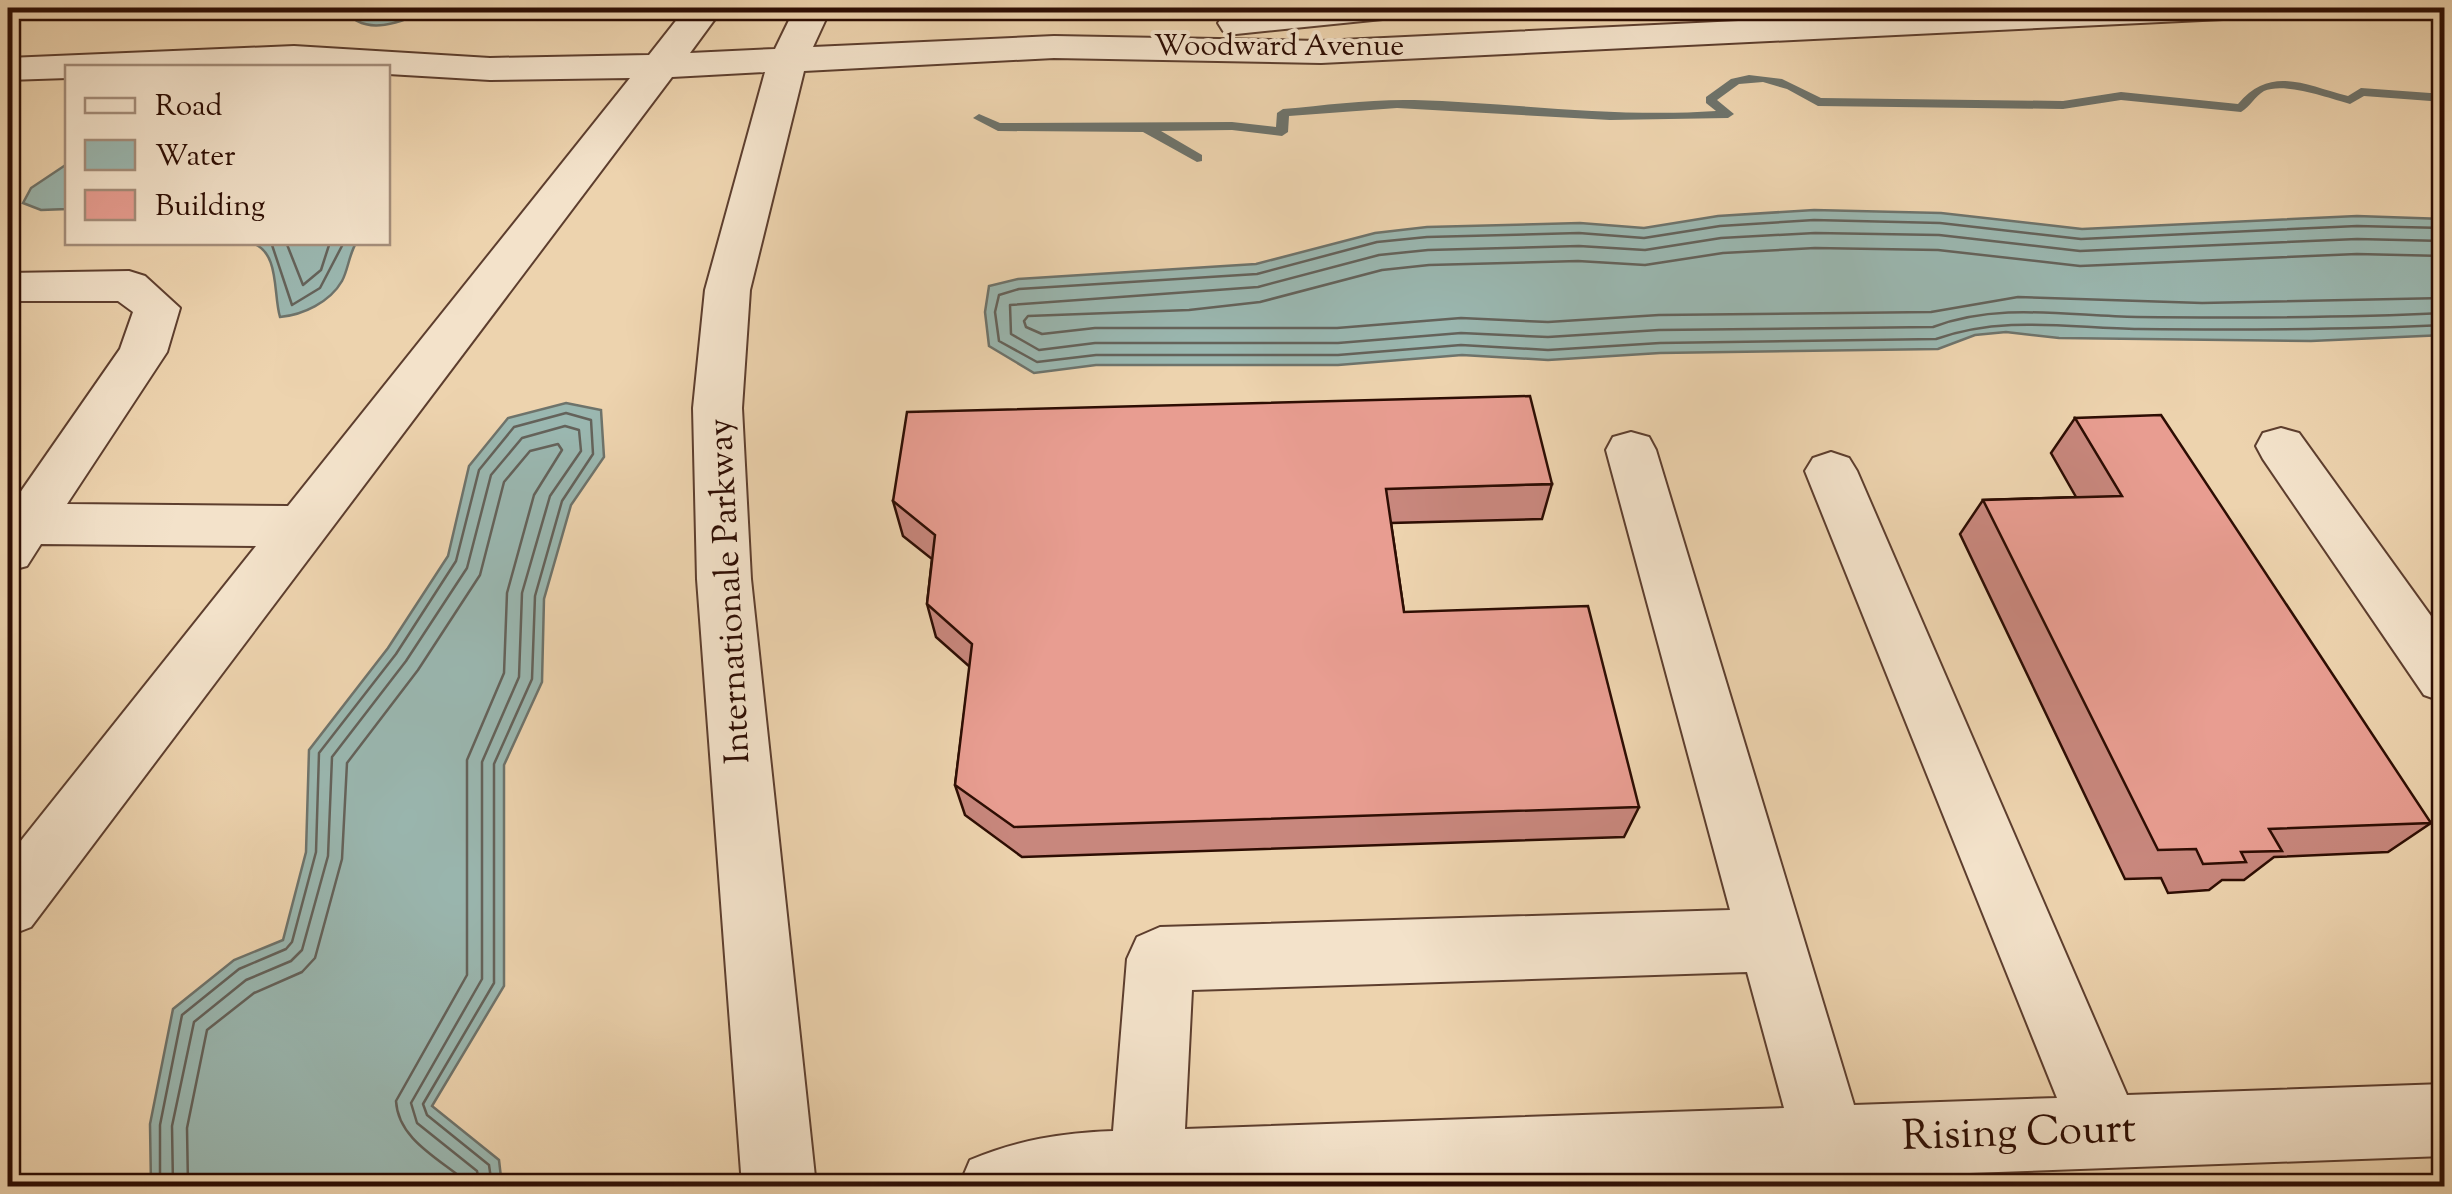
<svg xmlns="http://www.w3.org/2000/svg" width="2452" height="1194" viewBox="0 0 2452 1194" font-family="'Sorts Mill Goudy',serif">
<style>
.water{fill:#9ab7b0;stroke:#6e736b;stroke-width:2.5}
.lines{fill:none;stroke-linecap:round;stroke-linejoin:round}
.shore{stroke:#64625a;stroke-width:2.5}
.stream{fill:#6e736b;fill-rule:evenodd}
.minor-casing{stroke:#5d3e2e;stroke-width:4}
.minor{fill:#f3e2ca;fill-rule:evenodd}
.wall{fill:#c8877d;stroke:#2d0d03;stroke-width:2.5}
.building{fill:#e89d91;stroke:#2d0d03;stroke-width:2.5}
.labels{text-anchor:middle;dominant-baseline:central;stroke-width:8;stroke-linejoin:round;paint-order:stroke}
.far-street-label{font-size:30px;fill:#2d0d03;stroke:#f3e2ca}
.street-label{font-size:35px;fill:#2d0d03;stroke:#f3e2ca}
.near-street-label{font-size:42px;fill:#2d0d03;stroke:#f3e2ca}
</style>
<rect width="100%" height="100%" fill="#edd3ae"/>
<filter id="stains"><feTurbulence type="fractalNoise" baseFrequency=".002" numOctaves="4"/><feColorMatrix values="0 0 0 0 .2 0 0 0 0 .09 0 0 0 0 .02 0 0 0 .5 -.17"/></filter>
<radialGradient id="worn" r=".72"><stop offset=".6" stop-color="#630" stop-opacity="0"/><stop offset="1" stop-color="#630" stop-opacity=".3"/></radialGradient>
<path class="water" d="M343,8H435C405,19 366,41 343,8Z
M67,164V209L41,210L23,203L31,188Z
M1814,210L1941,213L2082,229L2357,216L2444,219V335L2311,341L2059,338L2006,332L1975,335L1938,349L1660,353L1548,360L1462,355L1338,365H1096L1034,373L989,346L985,312L989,286L1018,279L1256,264L1375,233L1427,227L1580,223L1644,228L1718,216Z
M252,243H356C349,255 348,270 342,281C330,302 303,315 280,317C273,294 280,252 252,243Z
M566,403L601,410L604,457L571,505L544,599L542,682L504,765V986L432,1106L499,1160L502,1186H151L150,1124L173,1009L234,960L283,940L306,852L309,750L388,648L448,556L469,466L508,418Z"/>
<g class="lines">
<path class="shore" d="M2444,228L2357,226L2081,239L1940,223L1814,220L1720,226L1644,238L1579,233L1427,237L1377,242L1257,274L1019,289L999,295L995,312L999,341L1037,362L1096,355H1338L1461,345L1548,350L1660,343L1936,339C2004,315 2068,328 2139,329C2241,330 2342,330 2444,325
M2444,241L2357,239L2080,251L1939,235L1815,233L1721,238L1645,250L1579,246L1428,250L1379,255L1258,287L1010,305L1011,334L1039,350L1095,343H1338L1461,333L1548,337L1659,330L1933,327C2000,302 2067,316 2137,317C2240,318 2341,318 2444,313
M271,242L292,305L320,288L344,242
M286,242L303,285L321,270L330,242
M2444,256L2357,254L2080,266L1938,250L1815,248L1723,253L1645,265L1578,261L1429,265L1382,270L1260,302L1189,310L1028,316L1024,321L1026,327L1042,334L1095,328H1337L1461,318L1548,322L1659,315L1931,312L2018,297L2202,303L2444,298
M160,1186V1125L182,1015L239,969L286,949L292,942L316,852L319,753L396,654L456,561L479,470L514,427L566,413L591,420L593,454L562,501L535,596L532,679L494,764V983L423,1104L427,1115L489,1165L492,1186
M173,1186L172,1126L194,1022L246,980L291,961L302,950L328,856L332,757L406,661L467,568L491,475L522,438L565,426L579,430L581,451L550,496L522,593L519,677L482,762V979L411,1103L417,1123L477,1171L480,1186
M188,1186L187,1128L207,1030L254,993L302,972L315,958L342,859L347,763L418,670L480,575L504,482L530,451L558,444L562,450L534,495L507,593L504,673L467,760V975L396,1101C398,1138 436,1157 463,1179L465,1186"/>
<path class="stream" d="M1749,75L1782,79L1821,98L2063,101L2121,92L2238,104C2271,65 2304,85 2348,96L2361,88L2444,94V102L2364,96L2350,104C2328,98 2285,82 2264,91C2255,96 2250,107 2241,112L2121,100L2063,109L1818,106L1787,89L1763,82L1739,84L1717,100L1734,114L1728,118L1610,120L1397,108L1289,116L1288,132L1282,136L1232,130L1161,131L1202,155V161L1197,162L1143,132L998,131L973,118L979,114L1000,123L1232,122L1276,127L1277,113L1283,109C1327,105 1370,99 1414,100C1515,103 1615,118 1716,111L1706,103V97L1731,79Z"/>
<g class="minor-casing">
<path id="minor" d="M686,8H723L690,53L775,49L795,8H831L813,47L1054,36L1321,41L2008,8H2241L2236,16L2223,19L1321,63L1054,58L804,71L750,290L742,408L751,579L816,1186H742L697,579L693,408L705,290L765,72L672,77L31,927L8,936V857L256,546L41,544L27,566L8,571V510L120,349L133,312L118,301H8V273L129,271L145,276L180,308L167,352L67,504L288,506L630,78L490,80L388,74V68H68V78L8,80V58L294,46L490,58L649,55Z
M1269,8H1417L1412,16L1236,34L1223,31L1218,23L1223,15Z
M2281,428L2299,433L2444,634V702L2424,695L2263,459L2256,446L2263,433Z
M1631,432L1649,437L1656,450L1854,1105L2057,1098L1805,471L1813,458L1831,452L1849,458L1857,471L2127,1095L2444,1084V1156L1605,1186H959L970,1160C1017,1140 1062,1133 1113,1131L1127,959L1137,937L1160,927L1730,910L1606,450L1613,437ZM1747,972L1784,1108L1185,1129L1192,990Z"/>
</g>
<use href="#minor" class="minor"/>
</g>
<path class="wall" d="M2075,418L2431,823L2388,852L2274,857L2244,880H2222L2209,890L2168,893L2161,878L2125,879L1960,534L1983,500L2076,497L2051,453Z
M1552,484L1542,519L1391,523L1404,612L1639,807L1624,837L1022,857L965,815L955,785L970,667L936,637L927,604L932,559L903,536L893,501Z"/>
<path class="building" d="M1530,396L1552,484L1386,489L1404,612L1588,606L1639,807L1014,827L955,785L972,644L927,604L935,535L893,501L907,412Z
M2161,415L2431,823L2269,829L2282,851L2241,852L2246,862L2203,864L2196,849L2158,850L1983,500L2122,496L2075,418Z"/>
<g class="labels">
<g class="far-street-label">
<text x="1279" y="47">Woodward Avenue</text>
</g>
<g class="street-label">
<text transform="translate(731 591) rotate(-93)">Internationale Parkway</text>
</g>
<g class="near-street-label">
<text transform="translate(2019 1135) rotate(-2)">Rising Court</text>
</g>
</g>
<rect width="2452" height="1194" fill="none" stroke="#edd3ae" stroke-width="40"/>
<rect x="10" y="10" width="2432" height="1174" fill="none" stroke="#2d0d03" stroke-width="5"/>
<rect x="20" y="20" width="2412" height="1154" fill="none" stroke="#2d0d03" stroke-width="2.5"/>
<rect x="65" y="65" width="325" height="180" fill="#f3e2ca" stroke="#a48d7a" stroke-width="2.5"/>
<rect x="85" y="98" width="50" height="15" fill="#f3e2ca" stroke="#a48d7a" stroke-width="2.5"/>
<text x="155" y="115" font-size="30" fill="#2d0d03">Road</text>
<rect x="85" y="140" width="50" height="30" fill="#9ab7b0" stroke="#a48d7a" stroke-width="2.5"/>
<text x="155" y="165" font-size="30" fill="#2d0d03">Water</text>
<rect x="85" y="190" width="50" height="30" fill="#e89d91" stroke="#a48d7a" stroke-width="2.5"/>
<text x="155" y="215" font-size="30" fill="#2d0d03">Building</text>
<rect width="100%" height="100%" filter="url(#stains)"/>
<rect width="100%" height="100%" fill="url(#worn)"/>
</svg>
